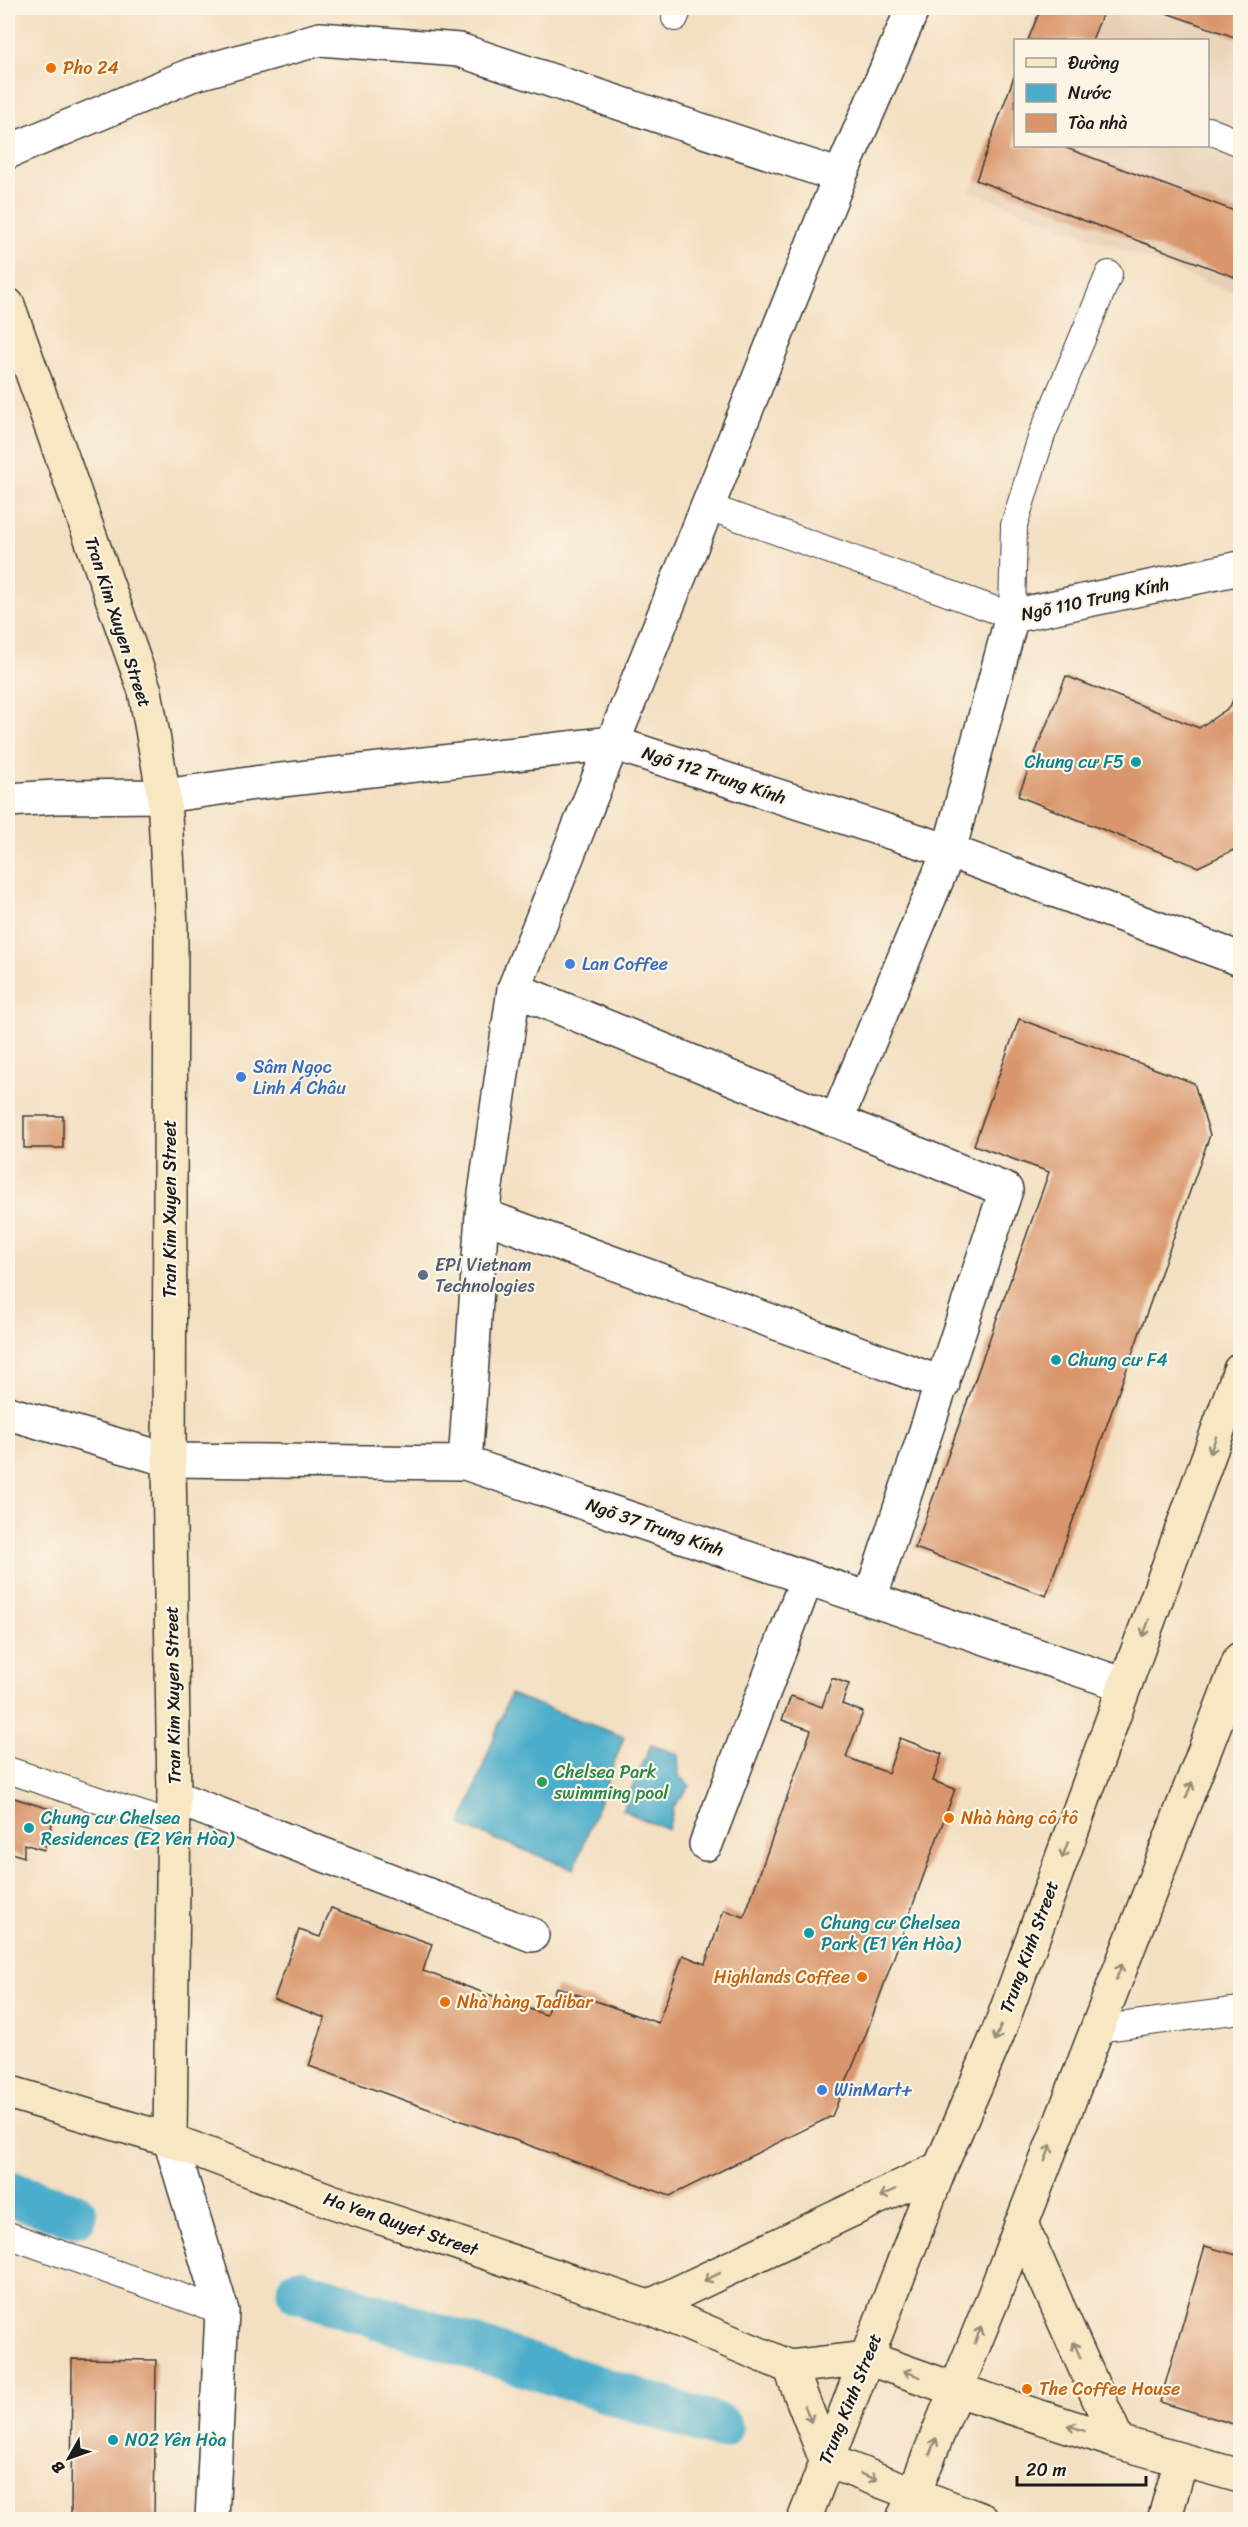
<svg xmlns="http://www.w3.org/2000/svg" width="1248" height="2527" viewBox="0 0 1248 2527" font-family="Sriracha,sans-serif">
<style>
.built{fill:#e7cfb5}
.water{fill:#4cadcb;stroke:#346474;stroke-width:1.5}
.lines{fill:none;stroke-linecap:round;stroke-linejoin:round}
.canal{stroke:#4cadcb;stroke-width:45}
.building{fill:#d9966c}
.lane-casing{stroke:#3c3935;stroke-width:28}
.street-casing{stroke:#3c3935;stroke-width:36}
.secondary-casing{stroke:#3c3935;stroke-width:36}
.lane{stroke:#fff;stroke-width:26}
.street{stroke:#fff;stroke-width:33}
.secondary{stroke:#f7e8c3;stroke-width:33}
.oneway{stroke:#948c78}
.food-dot{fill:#e8710a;stroke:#fcf5e5;stroke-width:2}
.culture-dot{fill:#0f9aa8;stroke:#fcf5e5;stroke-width:2}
.shop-dot{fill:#3f7fe0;stroke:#fcf5e5;stroke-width:2}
.service-dot{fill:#5c6f8a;stroke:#fcf5e5;stroke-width:2}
.leisure-dot{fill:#2e9e5b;stroke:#fcf5e5;stroke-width:2}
.labels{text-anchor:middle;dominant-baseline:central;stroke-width:4.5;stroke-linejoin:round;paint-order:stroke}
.food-label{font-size:18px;fill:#c56008;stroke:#fcf5e5;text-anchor:start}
.street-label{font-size:18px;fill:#1c1c1c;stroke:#fcf5e5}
.culture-label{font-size:18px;fill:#0d838f;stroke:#fcf5e5;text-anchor:start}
.shop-label{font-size:18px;fill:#366cbe;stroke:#fcf5e5;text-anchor:start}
.service-label{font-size:18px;fill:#4e5e75;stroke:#fcf5e5;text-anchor:start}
.leisure-label{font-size:18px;fill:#27864d;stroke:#fcf5e5;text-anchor:start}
</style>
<rect width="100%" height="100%" fill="#fcf5e5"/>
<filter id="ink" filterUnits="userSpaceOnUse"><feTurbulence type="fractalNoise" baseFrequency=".0167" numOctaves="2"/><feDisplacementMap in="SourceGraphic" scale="12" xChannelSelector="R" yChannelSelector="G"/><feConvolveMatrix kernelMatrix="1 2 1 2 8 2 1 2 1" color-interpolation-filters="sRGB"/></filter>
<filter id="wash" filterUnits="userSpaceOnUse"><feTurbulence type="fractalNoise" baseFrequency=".008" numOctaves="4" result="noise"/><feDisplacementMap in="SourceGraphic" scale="24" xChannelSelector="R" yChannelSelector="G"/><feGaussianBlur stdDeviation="1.35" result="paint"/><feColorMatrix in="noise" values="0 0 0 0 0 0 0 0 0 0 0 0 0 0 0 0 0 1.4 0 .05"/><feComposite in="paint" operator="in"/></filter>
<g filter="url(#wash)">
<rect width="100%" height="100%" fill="#f3dfc1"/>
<path class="built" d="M1041,8H1240V295L970,191L1015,74L1016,146H1208V40H1028Z"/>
<path class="water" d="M510,1694L624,1737L574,1869L461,1826Z
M651,1745L678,1754L679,1776L690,1786L674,1806L668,1830L622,1810Z"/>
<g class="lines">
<path class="canal" d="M8,2193L75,2215
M299,2291L720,2427"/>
</g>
<g id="blocks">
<path class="building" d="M1041,8H1105L1092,40H1028Z
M1159,8H1240V39L1158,10Z
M1015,74L1016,146H1061L1240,213V279L976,180Z
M1066,676L1199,728L1230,707L1240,681V847L1198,867L1018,796Z
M1019,1019L1194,1083L1210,1135L1046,1596L915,1548L1049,1172L974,1145Z
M24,1116H63V1148H24Z
M832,1678L849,1684L842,1704L863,1712L846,1757L888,1773L900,1738L942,1754L933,1781L955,1789L866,2034L832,2116L670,2196L309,2066L325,2018L274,1999L299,1930L320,1937L331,1908L432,1944L423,1971L546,2015L556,1987L658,2023L683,1955L705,1964L724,1910L744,1917L811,1730L782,1720L791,1696L822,1707Z
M8,1796L56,1811L44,1850L24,1844V1857L8,1852Z
M1205,2246L1240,2256V2426L1160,2402Z
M72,2359L156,2360L154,2520H71Z"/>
</g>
</g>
<g filter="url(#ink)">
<use href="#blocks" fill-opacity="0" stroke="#3c3935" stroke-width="1.5"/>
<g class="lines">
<g class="lane-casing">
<path id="lane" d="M675,18L679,8
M1208,130L1240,143
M706,506L1012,616L1014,525L1042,435L1109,274
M8,1770L173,1825
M1097,2029L1240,2010
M8,2235L222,2311"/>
</g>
<g class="street-casing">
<path id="street" d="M8,152L191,75L320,39L459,50L840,176
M8,800L55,797L164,796L255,783L613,743L949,851L1240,959
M514,989L1006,1190L870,1599
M836,1121L949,851L1012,616L1240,568
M482,1215L943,1384
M8,1413L169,1460L465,1463L1125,1685
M465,1463L482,1215L514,989L840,176L913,8
M174,1797L532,1935
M706,1844L807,1578
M170,2140L222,2311L212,2520"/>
</g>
<g class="secondary-casing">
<path id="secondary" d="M8,305L145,691L164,796L171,927L169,1460L174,1797L170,2140
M8,2092L170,2140L331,2201L648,2307L790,2367L867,2358L957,2390L1118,2442L1240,2476
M1021,2224L1118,2442
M648,2307L940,2168
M790,2367L826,2460
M826,2460L982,2520
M804,2520L940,2168L997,2036L1240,1370
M903,2520L993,2298L1240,1659
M1164,2520L1181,2461"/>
</g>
<use href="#lane" class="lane"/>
<use href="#street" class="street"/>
<use href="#secondary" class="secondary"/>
</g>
<defs><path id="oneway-shaft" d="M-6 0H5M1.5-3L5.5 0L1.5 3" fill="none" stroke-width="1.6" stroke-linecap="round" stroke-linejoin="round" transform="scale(1.5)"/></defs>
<g class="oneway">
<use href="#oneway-shaft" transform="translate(1213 1445) rotate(110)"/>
<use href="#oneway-shaft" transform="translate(1146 1628) rotate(110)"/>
<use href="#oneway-shaft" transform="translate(1189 1790) rotate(-69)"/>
<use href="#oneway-shaft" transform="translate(1065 1850) rotate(110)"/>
<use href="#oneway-shaft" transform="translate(1119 1972) rotate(-69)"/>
<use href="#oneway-shaft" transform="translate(998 2033) rotate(111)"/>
<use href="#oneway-shaft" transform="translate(1048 2153) rotate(-69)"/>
<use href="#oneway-shaft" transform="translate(888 2193) rotate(154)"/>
<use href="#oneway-shaft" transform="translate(712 2277) rotate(154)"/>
<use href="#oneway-shaft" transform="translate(978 2335) rotate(-68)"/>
<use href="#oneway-shaft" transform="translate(1077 2350) rotate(-114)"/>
<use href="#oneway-shaft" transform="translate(912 2374) rotate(-160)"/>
<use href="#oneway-shaft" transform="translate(808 2414) rotate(69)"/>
<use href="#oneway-shaft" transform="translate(1076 2428) rotate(-162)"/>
<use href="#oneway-shaft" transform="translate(933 2446) rotate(-67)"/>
<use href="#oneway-shaft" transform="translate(869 2477) rotate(21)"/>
</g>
</g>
<g class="food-dot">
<circle cx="51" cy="68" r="6"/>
<circle cx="949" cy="1818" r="6"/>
<circle cx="862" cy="1977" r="6"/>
<circle cx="445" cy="2002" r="6"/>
<circle cx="1027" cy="2389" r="6"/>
</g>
<g class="culture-dot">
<circle cx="1136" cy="762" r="6"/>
<circle cx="1056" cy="1360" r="6"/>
<circle cx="29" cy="1828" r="6"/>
<circle cx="809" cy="1933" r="6"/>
<circle cx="113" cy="2440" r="6"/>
</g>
<g class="shop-dot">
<circle cx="570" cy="964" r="6"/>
<circle cx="241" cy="1077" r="6"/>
<circle cx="822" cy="2090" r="6"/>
</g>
<circle class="service-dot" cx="423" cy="1275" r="6"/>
<circle class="leisure-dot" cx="542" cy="1782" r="6"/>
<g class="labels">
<g class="food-label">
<text x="63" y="68">Pho 24</text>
<text x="961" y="1818">Nhà hàng cô tô</text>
<text x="850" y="1977" text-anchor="end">Highlands Coffee</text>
<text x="457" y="2002">Nhà hàng Tadibar</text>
<text x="1039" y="2389">The Coffee House</text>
</g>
<g class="street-label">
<text transform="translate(1095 599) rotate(-12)">Ngõ 110 Trung Kính</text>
<text transform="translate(118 622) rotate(72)">Tran Kim Xuyen Street</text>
<text transform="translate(714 775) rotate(18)">Ngõ 112 Trung Kính</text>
<text transform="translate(170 1209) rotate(-90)">Tran Kim Xuyen Street</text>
<text transform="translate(655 1527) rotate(19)">Ngõ 37 Trung Kính</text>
<text transform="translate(173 1695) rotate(-91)">Tran Kim Xuyen Street</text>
<text transform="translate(1029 1947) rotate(-70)">Trung Kinh Street</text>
<text transform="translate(401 2224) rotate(19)">Ha Yen Quyet Street</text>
<text transform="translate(850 2399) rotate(-68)">Trung Kinh Street</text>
</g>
<g class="culture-label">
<text x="1124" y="762" text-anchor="end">Chung cư F5</text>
<text x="1068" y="1360">Chung cư F4</text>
<text x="41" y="1818">Chung cư Chelsea<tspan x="41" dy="21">Residences (E2 Yên Hòa)</tspan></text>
<text x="821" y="1923">Chung cư Chelsea<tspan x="821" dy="21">Park (E1 Yên Hòa)</tspan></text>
<text x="125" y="2440">N02 Yên Hòa</text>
</g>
<g class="shop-label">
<text x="582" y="964">Lan Coffee</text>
<text x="253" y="1067">Sâm Ngọc<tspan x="253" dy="21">Linh Á Châu</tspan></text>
<text x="834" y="2090">WinMart+</text>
</g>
<g class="service-label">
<text x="435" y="1265">EPI Vietnam<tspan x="435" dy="21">Technologies</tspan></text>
</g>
<g class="leisure-label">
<text x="554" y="1772">Chelsea Park<tspan x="554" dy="21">swimming pool</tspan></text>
</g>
</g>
<rect width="1248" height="2527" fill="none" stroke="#fcf5e5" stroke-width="30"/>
<rect x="1014" y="39" width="195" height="108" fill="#fcf5e5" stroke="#a29e95" stroke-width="1.5"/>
<rect x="1026" y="58" width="30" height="9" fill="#f7e8c3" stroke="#a29e95" stroke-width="1.5"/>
<text x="1068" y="69" font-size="18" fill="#1c1c1c">Đường</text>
<rect x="1026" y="84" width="30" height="18" fill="#4cadcb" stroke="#a29e95" stroke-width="1.5"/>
<text x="1068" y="99" font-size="18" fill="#1c1c1c">Nước</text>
<rect x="1026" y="114" width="30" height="18" fill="#d9966c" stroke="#a29e95" stroke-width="1.5"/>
<text x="1068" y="129" font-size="18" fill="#1c1c1c">Tòa nhà</text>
<g transform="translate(69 2458) rotate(230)" stroke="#fcf5e5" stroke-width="4.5" paint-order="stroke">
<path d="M0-4.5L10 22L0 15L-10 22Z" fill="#1c1c1c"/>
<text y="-9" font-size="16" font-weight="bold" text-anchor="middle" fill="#1c1c1c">B</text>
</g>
<path d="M1017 2476v9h129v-9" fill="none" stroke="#1c1c1c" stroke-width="3"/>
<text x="1026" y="2476" font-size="18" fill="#1c1c1c" stroke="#fcf5e5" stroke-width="4.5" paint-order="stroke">20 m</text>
</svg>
